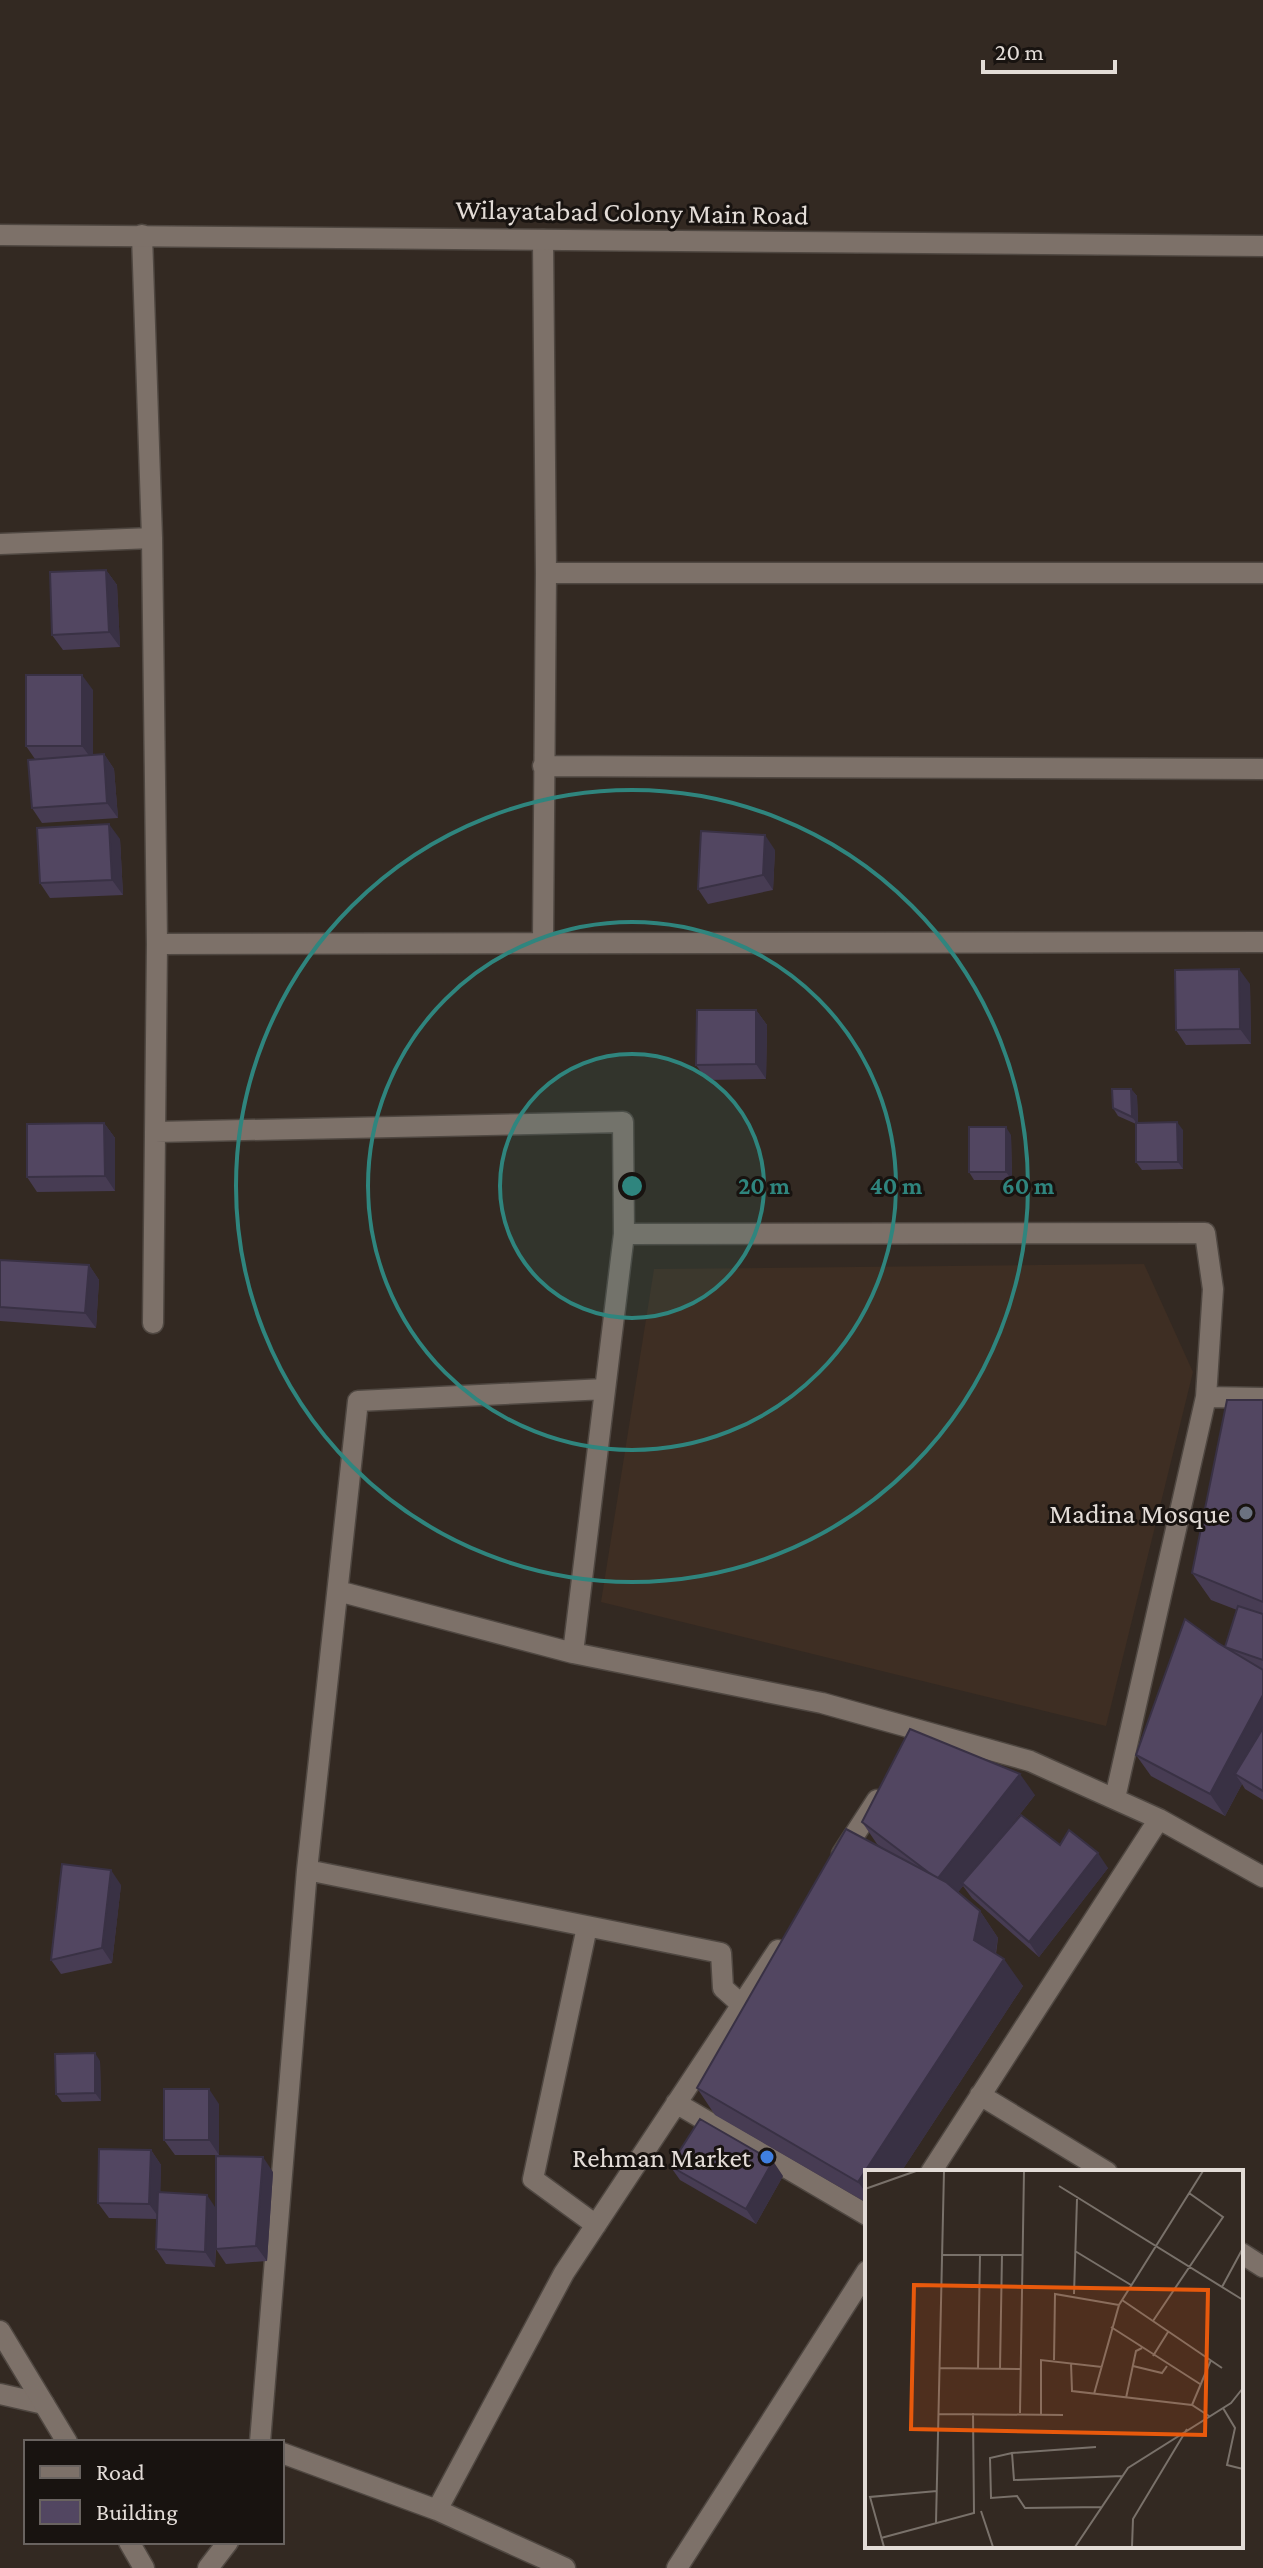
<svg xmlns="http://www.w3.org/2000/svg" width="1263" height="2568" viewBox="0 0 1263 2568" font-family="'Crimson Pro',serif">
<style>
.built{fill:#3e2e23}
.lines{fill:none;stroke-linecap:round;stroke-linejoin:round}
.street-casing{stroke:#4f4741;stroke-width:23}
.secondary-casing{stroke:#4f4741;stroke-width:23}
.street{stroke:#7d7169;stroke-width:20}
.secondary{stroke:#7d7169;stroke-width:20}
.wall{fill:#473c53}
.shaded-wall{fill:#393144}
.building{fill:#524661;stroke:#393144;stroke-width:2}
.ring{fill:none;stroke:#2f857e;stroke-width:4}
.worship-dot{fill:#6b7280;stroke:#181310;stroke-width:3}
.shop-dot{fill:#3f7fe0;stroke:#181310;stroke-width:3}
.labels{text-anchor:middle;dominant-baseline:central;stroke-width:6;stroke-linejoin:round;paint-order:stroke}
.street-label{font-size:28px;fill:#e3dcd7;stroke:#181310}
.poi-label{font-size:28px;fill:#e3dcd7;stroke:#181310;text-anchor:end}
.inset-road{fill:none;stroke:#79716a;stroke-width:2}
.view{fill:#e8590c;fill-opacity:0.15;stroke:#e8590c;stroke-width:4}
.inset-edge{fill:none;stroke:#e3dcd7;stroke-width:4}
.centre{fill:#2f857e;stroke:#181310;stroke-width:4}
.ring-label{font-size:24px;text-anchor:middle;font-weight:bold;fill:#2f857e;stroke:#181310;stroke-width:6;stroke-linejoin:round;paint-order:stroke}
</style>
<rect width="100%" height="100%" fill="#332922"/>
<path class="built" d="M1144,1264L1193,1372L1106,1726L601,1602L654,1269Z"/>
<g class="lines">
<g class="street-casing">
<path id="street" d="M142,235L152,538L157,944L153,1323
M0,544L152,538
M546,573H1263
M543,766L1263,769
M543,941L546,573L543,240
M157,944L1263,942
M155,1132L623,1122L624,1234L573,1653
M624,1234L1205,1233L1213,1289L1206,1397L1115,1798
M1206,1397L1263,1398
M338,1591L573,1653L822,1703L1030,1761L1159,1819L1263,1877
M842,1854L877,1800
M307,1870L721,1953L723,1988L742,2005
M587,1927L533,2179L596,2225
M980,2095L1107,2172
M676,2103L867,2215
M931,2172L1159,1819
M1241,2253L1263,2267
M0,2394L44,2404
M260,2442L307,1870L358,1401L605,1389
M282,2453L437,2510L565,2568
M437,2510L564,2273L778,1950
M208,2568L228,2542
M677,2568L867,2271"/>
</g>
<g class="secondary-casing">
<path id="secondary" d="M0,235L1263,246
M0,2331L67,2442
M129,2542L144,2568"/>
</g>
<use href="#street" class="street"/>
<use href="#secondary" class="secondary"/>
</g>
<path class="wall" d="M106,570L117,585L120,647L63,650L52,635Z
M93,690V755L104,754L114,769L118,818L42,823L32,808L35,759L26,746Z
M120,839L123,895L50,898L40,883Z
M775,850L773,890L708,904L698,889Z
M1250,984L1251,1044L1186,1045L1176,1030Z
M756,1010L767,1025L766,1079L707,1080L696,1065Z
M1131,1089L1137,1096L1138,1123L1183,1130V1169L1142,1170L1136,1162V1124L1118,1116L1113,1108Z
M104,1123L115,1138V1191L37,1192L27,1177Z
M1011,1135L1012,1180H974L969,1172Z
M0,1260L89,1265L99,1280L96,1328L0,1321Z
M1263,1400V1800L1245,1789L1242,1784L1225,1816L1151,1776L1136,1755L1225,1647L1237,1610L1211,1600L1192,1573Z
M1035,1795L998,1842L1060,1845L1108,1868L1039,1957L972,1898L963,1886L958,1892L980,1911L998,1938L996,1954L1023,1986L901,2172H867V2203L715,2115L697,2088L881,1847L877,1844L862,1822Z
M121,1885L112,1963L61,1974L51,1960Z
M100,2061L101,2101L62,2102L56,2094Z
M219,2104V2155H175L164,2140Z
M151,2150L161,2165L160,2192L216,2208L273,2172L267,2261L226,2264L216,2249L215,2267L166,2264L156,2249L157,2219L109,2218L98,2203Z
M670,2166L783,2176L756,2224L680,2180Z"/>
<path class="shaded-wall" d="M106,570L117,585L120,647L109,632Z
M82,675L93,690V761L82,746Z
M104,754L114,769L118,818L107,803Z
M109,824L120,839L123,895L112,880Z
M765,835L775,850L773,890L763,875Z
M1239,969L1250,984L1251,1044L1240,1029Z
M756,1010L767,1025L766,1079L756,1064Z
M1131,1089L1137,1096L1138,1125L1132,1117Z
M1177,1122L1183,1130V1169L1178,1162Z
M104,1123L115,1138V1191L105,1176Z
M1006,1127L1011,1135L1012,1180L1006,1172Z
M89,1265L99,1280L96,1328L85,1313Z
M1263,1695V1745L1235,1774L1242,1784L1225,1816L1210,1794Z
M1020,1774L1035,1795L952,1900L937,1879Z
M1098,1853L1108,1868L1039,1957L1029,1942Z
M111,1870L121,1885L112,1963L102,1948Z
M980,1911L998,1938L993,1967L974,1940Z
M1004,1959L1023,1986L901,2172H867V2194L858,2182Z
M95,2053L100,2061L101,2101L95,2093Z
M209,2089L219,2104V2155L209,2140Z
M151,2150L161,2165L160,2219L149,2204Z
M263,2157L273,2172L267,2261L256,2246Z
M773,2161L783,2176L756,2224L746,2209Z
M207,2195L217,2210L215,2267L205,2252Z"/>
<path class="building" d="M106,570L109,632L52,635L50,572Z
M26,675H82V746H26Z
M104,754L107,803L32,808L28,760Z
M109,824L112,880L40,883L37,828Z
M701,831L765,835L763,875L698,889Z
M1239,969L1240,1029L1176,1030L1175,970Z
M697,1010H756V1064L696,1065Z
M1112,1089H1131L1132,1117L1113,1108Z
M1177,1122L1178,1162H1136V1123Z
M104,1123L105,1176L27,1177V1124Z
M969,1127H1006V1172H969Z
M0,1260L89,1265L85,1313L0,1307Z
M1227,1400H1263V1602L1192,1573Z
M1238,1606L1263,1614V1660L1225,1647Z
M1185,1619L1218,1643L1263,1670V1695L1210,1794L1136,1755Z
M1263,1728V1791L1235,1774Z
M910,1729L1020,1774L938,1878L928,1872L862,1822Z
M1021,1815L1060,1845L1069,1830L1098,1853L1029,1942L962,1883Z
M846,1829L946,1882L980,1911L974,1940L1004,1959L858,2182L697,2088Z
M62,1864L111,1870L102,1948L51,1960Z
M95,2053V2093L56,2094L55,2054Z
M164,2089H209V2140H164Z
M700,2119L773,2161L746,2209L670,2166Z
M99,2149L151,2150L149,2204L98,2203Z
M216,2156L263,2157L256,2246L216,2249Z
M158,2192L207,2195L205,2252L156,2249Z"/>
<circle cx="632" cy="1186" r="132" fill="#2f857e" fill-opacity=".12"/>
<g class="ring">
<circle cx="632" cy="1186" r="132"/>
<circle cx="632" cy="1186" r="264"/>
<circle cx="632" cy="1186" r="396"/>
</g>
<circle class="worship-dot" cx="1246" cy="1513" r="8"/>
<circle class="shop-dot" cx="767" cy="2157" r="8"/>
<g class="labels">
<g class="street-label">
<text transform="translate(632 212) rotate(1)">Wilayatabad Colony Main Road</text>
</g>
<g class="poi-label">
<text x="1230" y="1513">Madina Mosque</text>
<text x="751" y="2157">Rehman Market</text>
</g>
</g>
<g transform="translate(865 2170)">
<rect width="378" height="378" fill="#332922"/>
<path class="inset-road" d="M194,16L378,130M0,19L51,1M210,81L266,115M78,85H157M357,117L378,78M209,124L212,29M257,130L357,198M288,151L358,47L324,23M246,157L335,214M288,186L303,162M189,190L190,124L254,135M206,193L207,221L327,235L344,246M268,196L297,203L302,196M75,198L155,199M113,198L115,85M135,199L137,85M229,224L254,135L338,1M261,228L271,181L277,178M327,235L346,190M358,238L370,258L362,295L378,299M155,243L159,1M73,244L198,245M176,244V190L237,197M231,277L147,283L149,310L258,306M147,283L125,288L126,328L152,326L160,338L237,337M116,341L128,377M71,353L79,1M16,368L109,343L108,243M19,377L5,327L72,321M210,377L263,298L366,233L378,218M267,377L268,349L322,259"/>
<path class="view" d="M49,115L343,120L340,265L46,259Z"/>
<rect width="378" height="378" class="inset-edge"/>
</g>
<circle cx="632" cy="1186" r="12" class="centre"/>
<g class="ring-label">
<text x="764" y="1194">20 m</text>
<text x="896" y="1194">40 m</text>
<text x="1028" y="1194">60 m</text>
</g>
<rect x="24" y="2440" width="260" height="104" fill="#181310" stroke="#696360" stroke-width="2"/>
<rect x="40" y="2466" width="40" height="12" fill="#7d7169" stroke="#696360" stroke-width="2"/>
<text x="96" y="2480" font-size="24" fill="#e3dcd7">Road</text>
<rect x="40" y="2500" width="40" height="24" fill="#524661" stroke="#696360" stroke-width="2"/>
<text x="96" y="2520" font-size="24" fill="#e3dcd7">Building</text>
<path d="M983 60v12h132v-12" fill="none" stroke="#e3dcd7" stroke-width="4"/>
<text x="995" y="60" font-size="24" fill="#e3dcd7" stroke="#181310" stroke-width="6" paint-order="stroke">20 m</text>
</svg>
